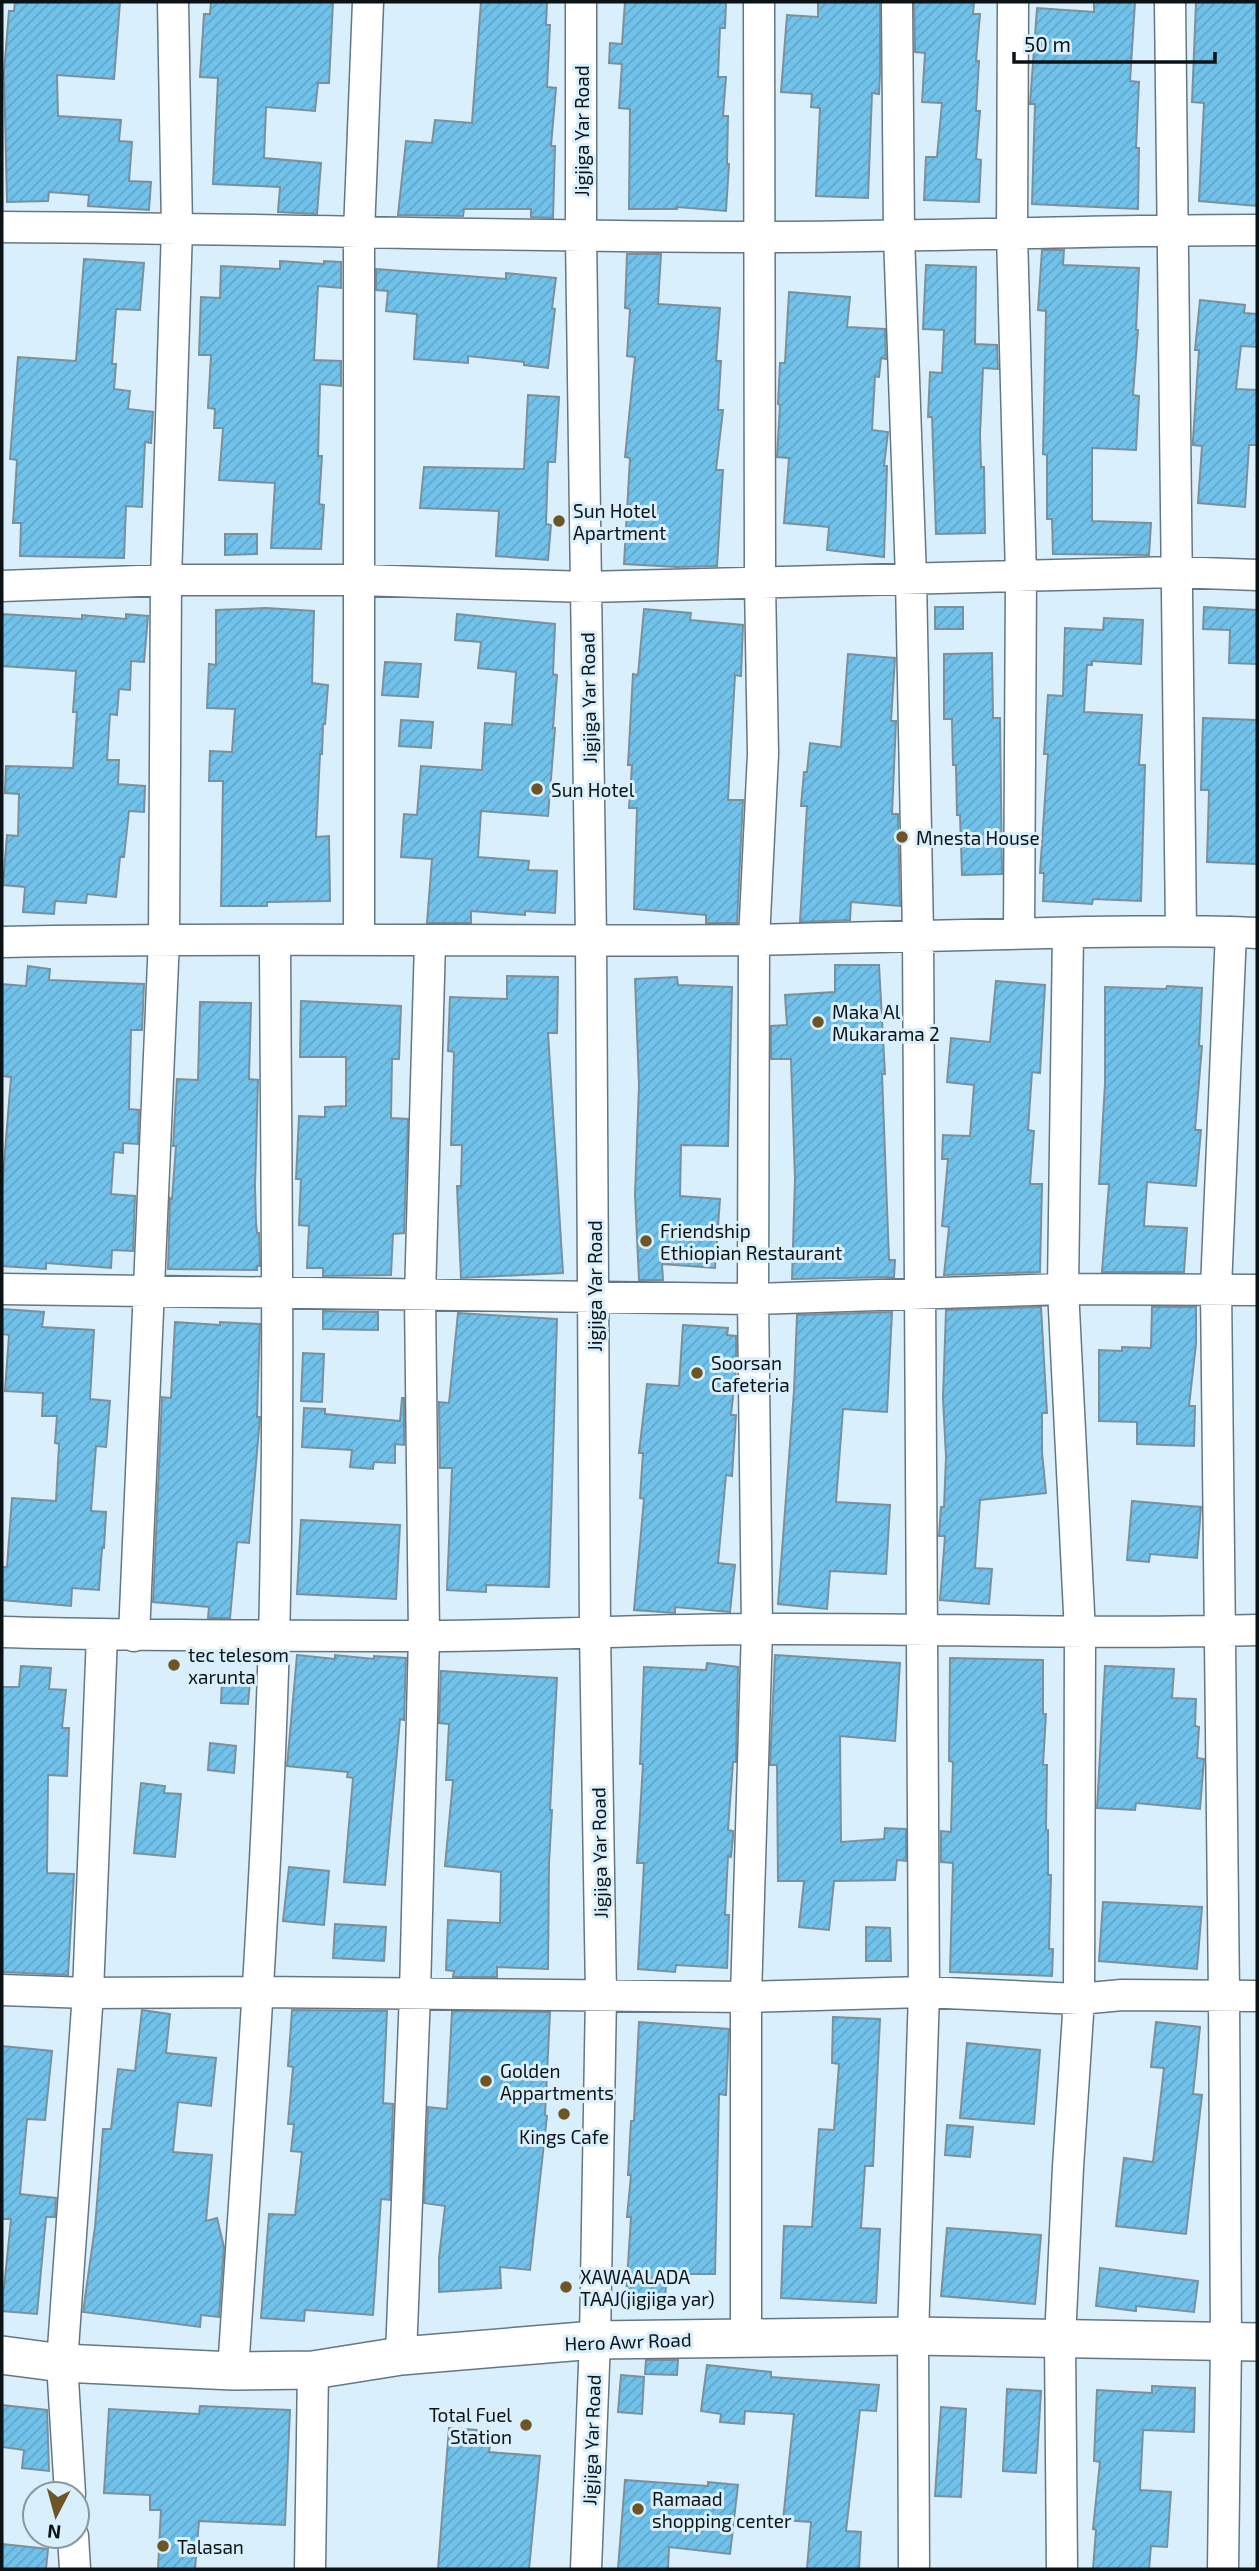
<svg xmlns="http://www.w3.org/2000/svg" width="1259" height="2571" viewBox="0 0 1259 2571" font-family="'Exo 2',sans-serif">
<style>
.building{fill:url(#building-hatch);stroke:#7b909b;stroke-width:2}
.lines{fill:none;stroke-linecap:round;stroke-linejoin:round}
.minor-casing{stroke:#637883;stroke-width:33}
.major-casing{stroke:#637883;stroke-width:40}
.minor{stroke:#fff;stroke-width:30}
.major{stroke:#fff;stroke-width:37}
.poi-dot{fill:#6e5526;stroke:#d9f0fc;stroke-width:2.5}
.labels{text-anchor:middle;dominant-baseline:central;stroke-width:6;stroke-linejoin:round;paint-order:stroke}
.street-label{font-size:19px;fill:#0b1317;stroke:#d9f0fc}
.poi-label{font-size:19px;fill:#0b1317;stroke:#d9f0fc;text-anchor:start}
</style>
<defs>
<pattern id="building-hatch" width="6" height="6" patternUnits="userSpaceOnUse" patternTransform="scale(1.75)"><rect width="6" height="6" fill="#71c2ea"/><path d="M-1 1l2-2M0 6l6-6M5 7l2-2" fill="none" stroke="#60a6c8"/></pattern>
</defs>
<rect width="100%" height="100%" fill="#d9f0fc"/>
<path class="building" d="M15,2H120L114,79L57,75L58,116L121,120L119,141L132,142L129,181L151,182L149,210L88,206L89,195L49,192L48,201L7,202L4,72L9,11H14Z
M211,2H333L329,83H318L315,111L266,107L264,158L321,163L317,214L278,212L280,187L213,184L218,78L200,77L204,14H210Z
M481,2H547L546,25H550L547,87L556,88L551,146H555L553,218L531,217V209H464L463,216L398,215L406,141L432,143L435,120L472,123Z
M625,2H726L725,28H720L718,77H726L723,116H728L727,164H729L726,211L677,207V209H629L630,109L619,108L622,64L609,63L610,43L622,44Z
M818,2H880V74L879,94L872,93L868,198L816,196L820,108L811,107L812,94L781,92L787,15L818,17Z
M914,2H974L973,14H980L976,61H979L976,111H980L976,159L981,160L979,202L924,200L926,157H937L942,103L922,102L925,53L915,52Z
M1094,2H1135L1130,81L1139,82L1136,148H1139L1138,209L1032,204L1035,104H1030L1037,8L1094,12Z
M1196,2H1257V206L1199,201L1204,103L1192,102Z
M1042,250H1064L1063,265L1139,268L1136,330H1138L1133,395L1139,396L1136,450L1092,448V521L1151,523L1149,555L1053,554L1052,519H1047V455L1043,454L1046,311L1038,310Z
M627,254H661L658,304L720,308L716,361H721L718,410H723L716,470H723L717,566L677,567L624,564L630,458L625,457L635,357L627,356L630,309L625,308Z
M84,259L144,263L140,310L116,309L112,364H116L114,389L130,391L128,409L153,412L151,443L145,442L142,507L126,506L124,558L20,556L21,523H13L17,460L10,459L18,357L76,361Z
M280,261L324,264V261L341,262V288L318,286L314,360L341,361V386L320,384L318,456H322L319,504L324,505L321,549L271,548L275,483L219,480L223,428H214L215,409L208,408L211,355H199L201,297L220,298L221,266L280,269Z
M926,265L976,267L975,344L997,345L998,369L983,368L980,434L981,467H984L985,533L936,534L932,417H928L930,372L942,373L944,330L923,329Z
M376,269L506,279V273L556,278L552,308L555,309L548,368L524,365V362L468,356V363L414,359L417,314L386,311L388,291L376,290Z
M789,292L850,297L847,327L885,329L886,359L881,358L879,377L875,376L872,430L888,432L884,466H887L884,557L827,550L829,527L784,523L789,458L777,457L780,405L778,404L780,363H785Z
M1200,300L1245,305L1244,313L1257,314V347L1241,346L1236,389L1257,390V445H1249L1245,507L1198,503L1202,446L1193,445V439L1199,350H1195Z
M528,395L559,397L555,462H548L546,524L551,525L548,560L496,556L499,511L420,508L424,467L524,469Z
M225,534H257V554L225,555Z
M935,607H963V629H935Z
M1204,607L1257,610V664L1229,663L1230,630L1203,629Z
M266,608L314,611L312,683L328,685L325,724H323L322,754H320L316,837L329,836L330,901L267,902V906H221L223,781H209L210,751L232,752L235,709L207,708L209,664L216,665V610Z
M644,609L691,613L690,620L743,625L741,676L735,675L728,800H743L737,923H706V915L634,909L637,808H629L632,765H628L633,674L638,675Z
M2,614L82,619V615L126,619V614L148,616L144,662L131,661L130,690L119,689L117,715L110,714L107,760H119L118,784L145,786L144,812L129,811L124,857H120L116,897L87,894L86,903L55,901L54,914L23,912L25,887L3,885L7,835L18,836L19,794L5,793L6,766L73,768L77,712H73L76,671L2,666Z
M457,614L555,624L553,674L557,675L553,728H555L548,816L481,811L478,857L529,861L528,870L557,871L555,913L525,911V915L471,911V923H427L432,859L401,857L404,814L417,815L421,766L482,770L485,723L512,725L516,672L478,668L481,642L455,640Z
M1104,618L1143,620L1141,664L1092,661V665H1087L1084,712L1142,715L1139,765H1145L1141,901L1093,899L1092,904L1043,901L1044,873H1040L1048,754H1044L1048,695L1063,696L1065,628L1103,630Z
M992,653L993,718H1000L1002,874L962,875L960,815H957L956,765H953L952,719H944V654Z
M848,654L895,658L891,721H896L892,814H898L900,906L851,902L850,920L800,922L807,806H801L804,772H807L810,743L841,747Z
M385,662L421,664L418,697L382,695Z
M1203,718L1257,720V864L1207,862L1209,790H1201Z
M401,720L433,722L431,748L399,746Z
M835,965H879L885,1074H882L889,1260H895L894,1277L792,1279L795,1179L791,1059H771V1026L787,1025L785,995L835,992Z
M28,966L50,969L49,980L144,984L142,1030H131L129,1109L139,1110L138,1144L123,1143V1153L114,1152L111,1194L135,1196L133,1251L112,1250L111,1268L46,1263V1269L2,1266V1189L11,1077L2,1076V984L26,986Z
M507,976L558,977L557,1033H548L563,1273L461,1278L457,1186H461L462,1145H451L454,1052L448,1051L450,997L507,999Z
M677,977L678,985L732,987L728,1146L681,1145L680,1196L720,1199L715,1268L662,1264L663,1280H639L635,1195L639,1085L635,979Z
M996,981L1045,985L1040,1073L1032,1072L1028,1130L1034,1131L1030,1184H1042L1040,1272L944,1275L949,1227L942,1226L948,1159H942L943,1135L970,1136L974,1085L947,1082L951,1038L990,1042Z
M1167,986L1202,988L1199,1046H1202L1195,1130H1201L1196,1186L1147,1182L1144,1226L1187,1228L1184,1272H1102L1109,1184H1099L1105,1084V987L1166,989Z
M301,1001L401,1006L399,1059H392L391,1118L408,1119L404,1233L393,1234L391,1275L323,1276V1268H307L309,1226L299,1225L301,1179H296L299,1116L325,1117V1107L346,1106V1057H300Z
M200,1002L251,1003L249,1079L258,1080L255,1186L256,1223L257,1233H259L260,1266H257V1270L168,1269L170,1198L172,1199L176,1146H173L177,1079L198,1080Z
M1041,1307L1047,1413H1042V1452L1046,1493L980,1500L975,1568L992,1569L989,1604L940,1600L945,1536H939L941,1507H944L946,1457L943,1398L946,1310Z
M1152,1307H1196V1344L1189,1406H1195L1194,1446L1137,1444V1422L1099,1421V1350L1122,1351V1347L1151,1348Z
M2,1309L44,1312L42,1327L94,1330L90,1399L110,1401L106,1447L96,1446L91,1511L106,1512L104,1548H102L99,1590L72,1588L71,1606L2,1600V1567H7L12,1498L56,1501L59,1444L55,1443L57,1416H42L43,1393L5,1391L9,1335L2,1334Z
M323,1311L378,1312V1330L323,1329Z
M892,1312L887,1412L843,1409L836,1502L890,1505L886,1574L830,1571L827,1609L778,1604L794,1391L797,1315Z
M458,1313L557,1319L549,1587L486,1585V1592L447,1590L452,1468H440L439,1402L449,1403Z
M175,1322L220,1325V1322L260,1324L257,1417H260L259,1429L249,1543L237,1542L230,1618H208L209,1607L153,1602L162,1397L171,1398Z
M683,1325L728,1328L727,1335L736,1336V1370L731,1415H736L732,1476L726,1475L718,1563L735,1565L730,1612L675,1607V1613L634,1610L644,1499L640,1498L643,1453H639L647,1384L679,1386Z
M303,1353L324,1354L322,1402L301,1401Z
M402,1398H404V1445L395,1444V1463L374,1462L373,1469L350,1467L352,1450L302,1447L304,1408L325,1409V1414L400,1421Z
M1132,1501L1201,1507L1197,1558L1150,1554L1149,1562L1127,1560Z
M301,1520L400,1525L396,1599L297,1594Z
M297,1655L335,1659V1655L374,1659V1656L406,1658L404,1720L400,1719L385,1885L344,1882L353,1778L347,1777L348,1772L287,1766Z
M775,1655L900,1663L895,1741L840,1736L841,1842L884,1839L885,1828L906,1829V1861L897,1860L895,1880L834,1881L829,1930L799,1927L804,1881H778L777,1765H770Z
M950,1658L1043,1660V1714H1046L1043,1765H1047L1046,1830H1048V1875H1051L1049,1949H1053L1052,1976L950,1972L953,1863L941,1862V1831L951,1832L953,1762L949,1761Z
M707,1663L738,1667L736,1762H733L728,1830L733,1831V1837L731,1857L728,1856L725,1915H729L727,1968L676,1965L675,1972L638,1969L644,1863H637L643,1764H640L644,1667L706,1670Z
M21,1666L51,1668L49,1689L66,1690L62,1728H69L67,1776L48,1775L47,1873L74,1874L68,1975L2,1972V1687H19Z
M1105,1666L1174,1669L1172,1698L1196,1699L1195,1726L1199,1727L1197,1758L1204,1759L1200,1809L1136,1803L1135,1810L1097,1808Z
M441,1671L557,1678L550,1810H552L549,1863L548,1969L497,1967V1977H453L454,1971L446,1970L448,1920L500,1923L501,1872L445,1866L453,1780H446L449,1724L439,1723Z
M222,1680L250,1682L248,1704L221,1703Z
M210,1743L236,1746L234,1773L208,1770Z
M141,1783L165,1786L164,1793L181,1794L175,1857L134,1853Z
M289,1867L329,1871L324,1925L283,1921Z
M1103,1902L1202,1907L1197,1969L1099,1961Z
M335,1924L386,1927L384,1961L333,1958Z
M866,1927L890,1928L891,1961H866Z
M142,2010L170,2014L166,2053L216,2058L211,2106L178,2102L173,2152L212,2155L206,2221L217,2218L224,2247L219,2317L201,2315L200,2327L83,2312L95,2227L103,2129H111L118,2069L135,2071Z
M292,2010L387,2011L383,2103L393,2104L390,2200L381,2199L373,2315L305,2310L304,2321L261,2318L269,2214L295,2215L302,2152L291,2151L294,2124H288L293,2067L288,2066Z
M452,2011L550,2012L545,2115L547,2116L530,2270L500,2267L501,2288L439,2292V2258L445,2206L424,2203L428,2107L447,2109Z
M833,2017L880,2019L873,2166H865L861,2228L880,2229L876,2303L781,2298L784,2226L812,2227L819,2129L834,2130L839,2064L832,2063Z
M639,2022L729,2029L726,2095L719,2094L715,2274H667L665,2298L626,2296L631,2217H627L631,2175H628L631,2121H634Z
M1156,2022L1200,2027L1193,2094L1202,2095L1186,2234L1116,2226L1124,2158L1153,2162L1164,2068L1151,2067Z
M967,2043L1040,2050L1034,2124L960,2118Z
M2,2046L52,2051L45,2120L27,2119L20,2194L56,2198L55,2217H46L37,2314L2,2311V2287L4,2288L11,2219H2Z
M947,2125L973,2127L970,2157L945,2155Z
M947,2228L1041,2235L1035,2304L941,2296Z
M1100,2268L1198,2281L1194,2312L1136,2306V2311L1096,2306Z
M646,2360H678L677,2375L645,2374Z
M707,2365L771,2372V2377L879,2385L876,2411L860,2410L846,2531L861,2532L859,2569H807L811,2522L783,2520L794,2414L745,2411L744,2424L720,2422L721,2414L701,2411Z
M621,2375L644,2377L642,2414L618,2412Z
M1152,2386L1195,2388L1194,2432L1143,2430L1140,2490L1171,2492L1167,2547L1151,2546L1149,2569H1093L1096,2530L1093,2529L1100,2462L1094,2461L1097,2390L1152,2393Z
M1007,2389L1041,2391L1036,2473L1003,2471Z
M2,2405L47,2410L49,2471L22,2468L24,2450L2,2447Z
M200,2406L290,2410L285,2525L199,2521L195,2569H158L161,2510H150V2495L104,2493L109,2409L199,2414Z
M941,2407L966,2409L961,2497L935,2496Z
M449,2428L477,2430L476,2444L490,2445L489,2452L540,2456L529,2569H438Z
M625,2480L708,2486V2482L738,2485L730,2554L669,2547L668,2569H618Z
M2,2544L48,2549L46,2569H2Z"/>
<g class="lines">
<g class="minor-casing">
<path id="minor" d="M581,2V236L591,939L595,1633L601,1994L595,2340L586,2569
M897,2L899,235L911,578L918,934L924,1992L913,2336L914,2569
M1013,2L1012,233L1021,576L1019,933
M1170,2C1176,311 1176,621 1181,931
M2,227C254,228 506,237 759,237C925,237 1091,230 1257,230
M2,586L166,580H359L586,587L1175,572L1257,575
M359,939V233L368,2
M2,942C252,937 502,942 753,940C864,938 975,934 1087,932C1144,931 1200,930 1257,933
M2,1289L753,1299L1063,1289L1257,1290
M2,1632C143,1636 283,1636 424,1636C536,1636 647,1629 759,1629C925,1628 1091,1635 1257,1630
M134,1636L164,939L166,580L177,228L173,2
M2,1990L88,1993L258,1992L746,1997L924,1992L1079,1999L1122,1995L1257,1996
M746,2338V1997L757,1629L753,1299L754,940L763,754L760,582L759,2
M401,2356L415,1993L424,1636L420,1296L430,942
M233,2371C249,2127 267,1883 274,1639C280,1406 276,1174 275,941
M70,2494L62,2363L88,1993L102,1635
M73,2536L75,2569
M310,2569L313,2370
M1062,2569L1060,2340L1068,2167L1079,1999L1080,1633L1063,1289L1068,933
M1223,2569L1226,2342L1224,1995L1216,1288L1231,932"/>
</g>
<g class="major-casing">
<path id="major" d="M2,2355L62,2363L233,2371L313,2370L401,2356L595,2340L913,2336L1257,2342"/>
</g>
<use href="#minor" class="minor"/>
<use href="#major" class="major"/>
</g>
<g class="poi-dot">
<circle cx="559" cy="521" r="7"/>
<circle cx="537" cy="789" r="7"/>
<circle cx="902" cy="837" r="7"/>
<circle cx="818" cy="1022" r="7"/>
<circle cx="646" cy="1241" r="7"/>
<circle cx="697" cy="1373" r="7"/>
<circle cx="174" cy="1665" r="7"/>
<circle cx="486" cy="2081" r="7"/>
<circle cx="564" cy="2114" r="7"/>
<circle cx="566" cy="2287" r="7"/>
<circle cx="526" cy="2425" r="7"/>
<circle cx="638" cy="2509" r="7"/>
<circle cx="163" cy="2546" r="7"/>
</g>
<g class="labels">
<g class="street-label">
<text transform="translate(581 131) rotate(-90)">Jigjiga Yar Road</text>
<text transform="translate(588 698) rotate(-91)">Jigjiga Yar Road</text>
<text transform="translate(594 1286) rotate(-90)">Jigjiga Yar Road</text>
<text transform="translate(599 1853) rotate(-91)">Jigjiga Yar Road</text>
<text transform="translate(628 2341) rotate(-2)">Hero Awr Road</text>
<text transform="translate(591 2440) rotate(-88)">Jigjiga Yar Road</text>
</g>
<g class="poi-label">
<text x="573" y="510">Sun Hotel<tspan x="573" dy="22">Apartment</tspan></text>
<text x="551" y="789">Sun Hotel</text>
<text x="916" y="837">Mnesta House</text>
<text x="832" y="1011">Maka Al<tspan x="832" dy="22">Mukarama 2</tspan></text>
<text x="660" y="1230">Friendship<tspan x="660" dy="22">Ethiopian Restaurant</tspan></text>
<text x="711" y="1362">Soorsan<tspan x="711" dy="22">Cafeteria</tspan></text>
<text x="188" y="1654">tec telesom<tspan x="188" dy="22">xarunta</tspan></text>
<text x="500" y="2070">Golden<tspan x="500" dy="22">Appartments</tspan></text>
<text x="564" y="2136" text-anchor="middle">Kings Cafe</text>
<text x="580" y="2276">XAWAALADA<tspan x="580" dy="22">TAAJ(jigjiga yar)</tspan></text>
<text x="512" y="2414" text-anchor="end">Total Fuel<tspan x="512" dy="22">Station</tspan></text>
<text x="652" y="2498">Ramaad<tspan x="652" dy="22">shopping center</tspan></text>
<text x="177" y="2546">Talasan</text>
</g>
</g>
<rect width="1259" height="2571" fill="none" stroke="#0b1317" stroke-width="7"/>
<g transform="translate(56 2515) rotate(186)"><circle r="33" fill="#d9f0fc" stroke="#8798a0" stroke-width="2"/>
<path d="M0-5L12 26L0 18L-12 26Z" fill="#6e5526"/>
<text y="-10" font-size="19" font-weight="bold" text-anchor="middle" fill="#0b1317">N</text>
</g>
<path d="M1014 52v10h201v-10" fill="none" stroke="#0b1317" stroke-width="3.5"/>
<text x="1024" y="52" font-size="21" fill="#0b1317" stroke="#d9f0fc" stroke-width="5" paint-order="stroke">50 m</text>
</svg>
